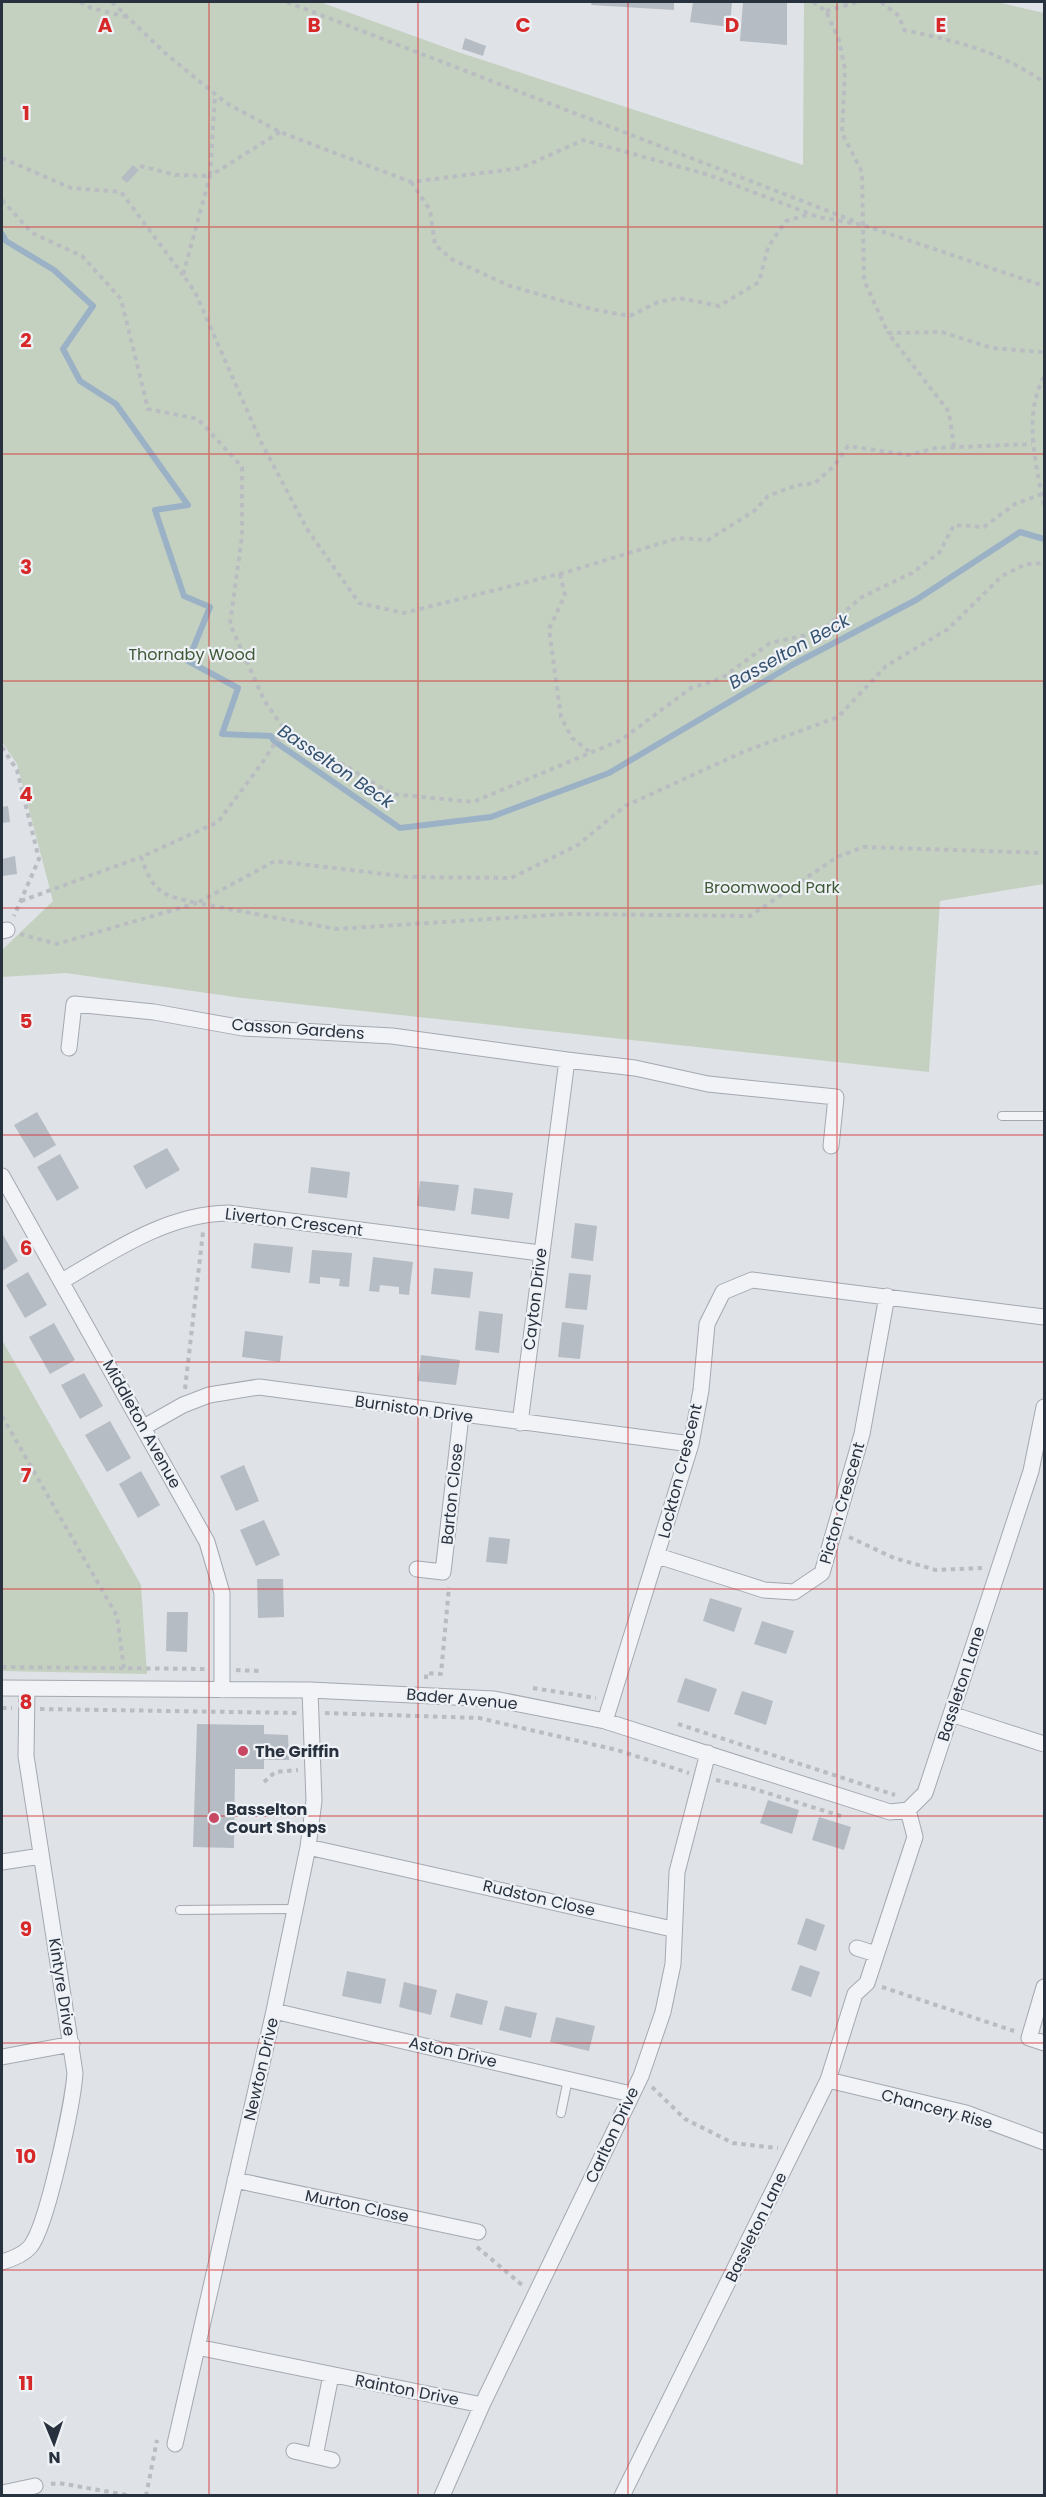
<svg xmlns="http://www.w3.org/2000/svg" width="1046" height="2497" viewBox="0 0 1046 2497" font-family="Poppins,sans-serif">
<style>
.green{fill:#c5d1c0}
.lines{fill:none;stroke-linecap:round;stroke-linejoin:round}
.stream{stroke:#9bb2c6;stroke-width:6}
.building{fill:#b6bcc4}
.lane-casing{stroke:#a4a9b1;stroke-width:10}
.street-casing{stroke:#a4a9b1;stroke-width:17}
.path{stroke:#b9bdc2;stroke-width:4;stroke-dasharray:4.5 4.5;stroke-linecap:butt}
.lane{stroke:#f1f3f6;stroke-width:8}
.street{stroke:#f1f3f6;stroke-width:15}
.grid{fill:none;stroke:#d62828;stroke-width:1.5;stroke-opacity:0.55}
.poi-dot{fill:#c84863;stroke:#eef1f5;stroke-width:2}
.labels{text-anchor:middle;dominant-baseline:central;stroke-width:4.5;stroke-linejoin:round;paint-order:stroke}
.park-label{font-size:16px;fill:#3f5936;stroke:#eef1f5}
.street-label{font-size:16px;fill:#28313e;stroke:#eef1f5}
.poi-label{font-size:16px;font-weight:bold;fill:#28313e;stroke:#eef1f5;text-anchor:start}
.water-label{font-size:18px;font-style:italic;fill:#345270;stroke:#eef1f5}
.grid-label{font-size:20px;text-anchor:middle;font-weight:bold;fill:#d62828;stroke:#eef1f5;stroke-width:4.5;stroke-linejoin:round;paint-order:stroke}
</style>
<rect width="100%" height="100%" fill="#dfe2e7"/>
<path class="green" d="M2,2H320L458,52L803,165L804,2H997L1044,13V884L940,901L929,1072L242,998L66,973L2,977V950L53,901L17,764L2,742Z
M2,1340L141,1585L147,1674L2,1671Z"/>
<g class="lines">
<path class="stream" d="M2,234L6,241L54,270L93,306L63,349L80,381L116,404L188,505L155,510L184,596L210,607L188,661L238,688L222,734L271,736L274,741L400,828L491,817L609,773L792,665L916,600L1020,532L1044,539"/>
</g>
<path class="building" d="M592,2H674V10L591,5Z
M693,2H732L730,27L690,22Z
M743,2H787V45L740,41Z
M465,38L486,46L483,56L462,49Z
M133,165L139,170L127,183L121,178Z
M8,806L10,822L2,823V807Z
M15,856L17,874L2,876V859Z
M37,1112L56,1145L34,1158L14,1125Z
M167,1148L180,1170L146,1189L133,1166Z
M60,1154L79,1188L57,1201L37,1167Z
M311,1167L350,1172L347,1198L308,1193Z
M420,1181L459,1185L455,1211L417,1206Z
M474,1188L513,1193L509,1219L471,1214Z
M575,1223L597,1226L593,1261L571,1258Z
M2,1233L18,1261L2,1271Z
M254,1243L293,1247L290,1273L251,1268Z
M312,1250L352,1253L349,1287L339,1286L340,1279L320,1277V1284L309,1283Z
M373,1257L413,1262L409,1295L399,1294V1287L380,1285L379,1292L369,1291Z
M434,1268L473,1272L470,1298L431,1294Z
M28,1272L47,1305L25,1318L6,1285Z
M569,1273L591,1275L587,1310L565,1308Z
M479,1311L503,1314L499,1353L475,1350Z
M562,1322L584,1325L580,1359L558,1357Z
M54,1323L75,1360L50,1374L29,1337Z
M245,1331L283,1336L280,1362L242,1357Z
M421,1355L460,1360L456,1385L418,1381Z
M84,1373L103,1406L80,1419L61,1385Z
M110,1421L131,1458L107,1472L85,1435Z
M244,1465L259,1501L236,1511L220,1476Z
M141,1471L160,1505L138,1518L119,1484Z
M264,1520L280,1555L256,1566L240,1530Z
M489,1537L510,1539L507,1564L486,1562Z
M257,1579H283L284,1617L258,1618Z
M710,1598L742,1608L734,1632L703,1621Z
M167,1612H188L187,1652L166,1651Z
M762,1621L794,1631L786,1654L754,1644Z
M685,1678L717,1689L709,1712L677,1702Z
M742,1691L773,1701L766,1725L734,1714Z
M197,1724L264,1725V1734L288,1735L289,1760H264V1769H235L234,1848L193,1847Z
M768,1800L799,1810L792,1834L760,1823Z
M819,1817L851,1827L844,1850L812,1840Z
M806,1918L825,1925L816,1951L797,1944Z
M800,1965L820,1972L811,1997L791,1990Z
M347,1971L386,1979L381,2004L342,1996Z
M404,1982L437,1990L431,2015L399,2007Z
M456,1993L488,2001L482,2025L450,2017Z
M505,2006L537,2013L531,2038L499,2030Z
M556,2017L595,2026L589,2051L550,2042Z"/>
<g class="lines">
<g class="lane-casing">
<path id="lane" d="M1002,1116H1044
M180,1910L295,1909
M561,2113L568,2079"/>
</g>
<g class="street-casing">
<path id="street" d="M2,931L7,930
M69,1048L74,1004L154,1012L243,1028L392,1036L567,1060
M2,1176L207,1542L222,1593V1690
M62,1281C113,1251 167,1214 228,1213L540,1253
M520,1423L567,1060L635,1068L708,1084L836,1097L831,1146
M144,1427L183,1405L209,1395L259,1387L691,1444
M658,1556L764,1590L794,1592L822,1573L862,1434L887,1296
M417,1569L443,1572L461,1416
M2,1688L310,1690L494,1699L605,1721L890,1812L908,1810
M951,1714L1044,1744
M605,1721L691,1444L701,1390L707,1324L723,1292L752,1280L1044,1317
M908,1810L925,1793L1031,1471L1044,1407
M308,1847L672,1929
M2,1862L41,1856
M857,1948L876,1954
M1044,1987L1029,2038L1044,2043
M274,2011L631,2094
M2,2057L72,2044
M828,2080L966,2113L1044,2142
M235,2180L478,2232
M2,2262C12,2259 23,2255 30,2247C47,2227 73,2103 75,2073L26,1756L27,1689
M197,2347L482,2405
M175,2444L274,2011L308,1847L314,1801L310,1690
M294,2451L332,2460
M315,2456L331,2375
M2,2493L35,2486
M442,2496L482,2405L641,2076L663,2012L673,1964L677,1872L708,1753
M622,2496L828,2080L855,1994L867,1983L915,1837L908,1810"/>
</g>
<path class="path" d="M80,2L91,8L127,17
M112,2L165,53L226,103L280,132L411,182L521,168L583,140L709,175L818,217L863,225L1044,286
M287,2L854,221
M813,2L826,11L839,40L845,69L842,133L862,172L864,280L888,333
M881,2L899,16L904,30C960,42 996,50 1044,82
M826,11L857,2
M280,132L210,176L183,275L195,292L261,442L307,529L359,603L404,613L567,572L678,538L708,540L754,511L768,496L797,485L815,483L834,466L848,446L909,455L936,448L1032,444
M2,158L71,188L121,192L183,275
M140,166L176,175L210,176L215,95
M411,182L430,210L435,245L453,260L510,286L591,309L630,316L658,302L679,298L719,306L759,282L768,247L786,221L810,214
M2,200L32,233L82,256L121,299L148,409L198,419L242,467V536L230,624L264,700L284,729L392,794L473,802L621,740L691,688L722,678L770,643L820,632L862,597L912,573L939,553L954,525L984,527L1015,504L1042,494
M1044,377C1023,415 1036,465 1044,506
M954,447L949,412L888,333L942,332L992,348L1041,352L1044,355
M560,574L565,595L549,629L561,717L572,738L591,753
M284,729L262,763L218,822L141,857C154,893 161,895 197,903L275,861L409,877L511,878L578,845L625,806L743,752L838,717L886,666L948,629L1002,576L1026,564L1044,563
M2,747L17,770L39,859L14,916
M21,901L141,857
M20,934L57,944L197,903L336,929L566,914L750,916L837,857L864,847L1044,853
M185,1389L203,1232
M2,1416L117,1616L124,1669
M849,1537L894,1558L936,1570L982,1568
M2,1667L208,1669
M236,1670L259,1671
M426,1679V1673L441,1674L449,1587
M533,1688L596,1698
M2,1708H12
M40,1709L297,1713
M325,1713L479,1718L617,1750L689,1773
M678,1724L895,1795
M716,1780L751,1788L841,1816
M264,1782L275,1772L298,1770
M882,1987L1014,2031
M652,2087L685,2119L733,2143L778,2148
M477,2247L522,2285
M51,2484L59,2483L132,2496
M146,2496L157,2440"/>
<use href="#lane" class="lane"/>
<use href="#street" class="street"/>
</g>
<path class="grid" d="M209,2V2496M418,2V2496M628,2V2496M837,2V2496M2,227H1044M2,454H1044M2,681H1044M2,908H1044M2,1135H1044M2,1362H1044M2,1589H1044M2,1816H1044M2,2043H1044M2,2270H1044"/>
<g class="poi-dot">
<circle cx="243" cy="1751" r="6"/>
<circle cx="214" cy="1818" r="6"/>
</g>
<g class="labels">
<g class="park-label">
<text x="192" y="654">Thornaby Wood</text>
<text x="772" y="887">Broomwood Park</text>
</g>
<g class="street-label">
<text transform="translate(298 1029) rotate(4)">Casson Gardens</text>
<text transform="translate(294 1222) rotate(7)">Liverton Crescent</text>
<text transform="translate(535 1299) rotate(-83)">Cayton Drive</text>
<text transform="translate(414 1409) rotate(8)">Burniston Drive</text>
<text transform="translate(142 1424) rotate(61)">Middleton Avenue</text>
<text transform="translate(680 1471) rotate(-76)">Lockton Crescent</text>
<text transform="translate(452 1494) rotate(-84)">Barton Close</text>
<text transform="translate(842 1503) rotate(-74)">Picton Crescent</text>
<text transform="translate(961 1684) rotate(-72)">Bassleton Lane</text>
<text transform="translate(462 1699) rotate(5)">Bader Avenue</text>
<text transform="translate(539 1898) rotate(13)">Rudston Close</text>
<text transform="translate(62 1987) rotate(81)">Kintyre Drive</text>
<text transform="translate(453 2052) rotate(13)">Aston Drive</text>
<text transform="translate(261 2069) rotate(-77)">Newton Drive</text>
<text transform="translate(937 2109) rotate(15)">Chancery Rise</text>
<text transform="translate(612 2135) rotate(-65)">Carlton Drive</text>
<text transform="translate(357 2206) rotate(12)">Murton Close</text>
<text transform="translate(756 2227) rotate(-64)">Bassleton Lane</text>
<text transform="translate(407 2390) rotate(11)">Rainton Drive</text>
</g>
<g class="poi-label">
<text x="255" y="1751">The Griffin</text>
<text x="226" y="1809">Basselton<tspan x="226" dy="18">Court Shops</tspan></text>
</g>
<g class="water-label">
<text transform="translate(789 651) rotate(-29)">Basselton Beck</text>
<text transform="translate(336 766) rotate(34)">Basselton Beck</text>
</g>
</g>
<g class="grid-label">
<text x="105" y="32">A</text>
<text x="314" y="32">B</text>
<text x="523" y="32">C</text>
<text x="732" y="32">D</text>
<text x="941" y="32">E</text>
<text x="26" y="120">1</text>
<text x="26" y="347">2</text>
<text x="26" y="574">3</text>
<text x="26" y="801">4</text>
<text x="26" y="1028">5</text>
<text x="26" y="1255">6</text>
<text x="26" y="1482">7</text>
<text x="26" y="1709">8</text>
<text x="26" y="1936">9</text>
<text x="26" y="2163">10</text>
<text x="26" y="2390">11</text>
</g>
<rect width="1046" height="2497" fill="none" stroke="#28313e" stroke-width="6"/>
<g transform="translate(54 2443) rotate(178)" stroke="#eef1f5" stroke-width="4.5" paint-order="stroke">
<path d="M0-4.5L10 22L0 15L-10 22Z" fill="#28313e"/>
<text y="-9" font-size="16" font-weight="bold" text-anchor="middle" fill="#28313e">N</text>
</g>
</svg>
